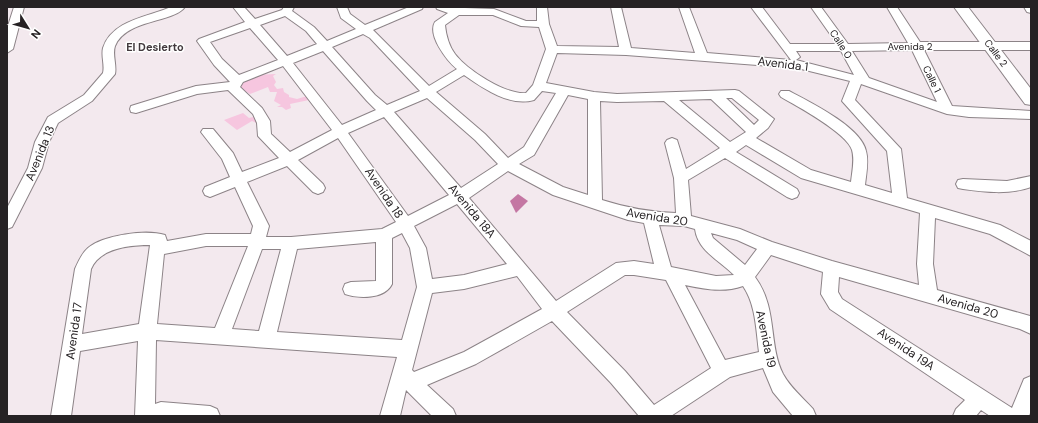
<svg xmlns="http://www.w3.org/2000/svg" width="1038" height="423" viewBox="0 0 1038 423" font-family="'DM Sans',sans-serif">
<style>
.green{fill:#f6c6df}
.water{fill:#c477a3}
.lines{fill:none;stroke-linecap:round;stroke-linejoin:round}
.minor-casing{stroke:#8c8387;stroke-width:2}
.major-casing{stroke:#8c8387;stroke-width:2}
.minor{fill:#fff;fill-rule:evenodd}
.major{fill:#fff;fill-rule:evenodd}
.labels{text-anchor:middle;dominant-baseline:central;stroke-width:3;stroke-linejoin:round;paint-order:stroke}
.far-street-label{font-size:10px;fill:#262224;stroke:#fff}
.far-neighbourhood-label{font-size:11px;font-weight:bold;fill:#423a3e;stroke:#fff}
.street-label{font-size:12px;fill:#262224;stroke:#fff}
</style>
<rect width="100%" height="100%" fill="#f3e9ee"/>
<path class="green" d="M276,74L273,76L276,82L274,85L277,89L283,88L284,92L289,95V97L297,99L307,96L309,100L290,104L291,108L286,110L282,107H277L281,105L274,101L277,92H270L268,87L250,94L237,86L251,75Z
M243,113L249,118L257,116L259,124L252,121L237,130L224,120Z"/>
<path class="water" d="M518,194L528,201L516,213L510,201Z"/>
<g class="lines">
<g class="minor-casing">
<path id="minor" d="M14,7H24L13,49L7,53V29Z
M171,7H185C173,23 126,19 115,46C112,55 117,65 115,74L92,101L58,123L49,142L42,168L12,227L7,229V208L28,168L35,142L48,117L84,95L103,73C105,65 101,56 103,48C112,20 148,17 171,7Z
M233,7H244L255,19L282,10L284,7H294L292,11L314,27L327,41L356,29L341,18L337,7H347L350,14L365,25L409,7H423L422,9L373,30L429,86L457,69C447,61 427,35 435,22L448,13L437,9L436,7L494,9L526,21H537V7H547L549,24L557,46L619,47L611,7H621L631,48L695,53L679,7H689L707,53L791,60L751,7H762L790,44H837L811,7H821L848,44L908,43L887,7H897L920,42H1031V50H924L952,106L1031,111V119L969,117L947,114L861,84L855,100L901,149L907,198L1000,225L1031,241V256L990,234L935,218L933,264L937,290L1030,316L1031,334L1020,329L839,277L838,292L842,299L1012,408L1024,379L1031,376V410L1029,416H990L981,410L976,416H953L956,409L965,400L830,309L821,294L823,272L771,255L755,277C778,308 768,344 783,374C790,387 803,398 813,409L816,416H793L773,392L763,368L730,377L671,416H639L611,383L552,321L476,364L427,385L453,409L456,416H432L406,390L400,416H380L397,357L156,340L155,404L161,402L210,406L217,409L220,416H135L138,341L80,351L71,416H51L75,269C78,262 82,253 88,248C103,235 146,229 165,235L167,241L206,234H251L253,226L235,187L210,197L205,195L203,191L205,187L230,177L222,159L201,132L203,129H213L233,153L242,172L279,158L258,136L257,123L253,114L228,90L197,94L136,113L131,112L130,109L131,106L196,86L230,82L214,65L197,41L199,39L245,22ZM459,15H493L521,26L539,27L546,49L533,85L526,93C506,95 467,70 455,54C449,46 446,35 445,25ZM285,16L306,31L317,44L287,56L260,25ZM250,28L278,60L239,75L222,59L210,42ZM363,34L370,38L420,91L387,105L375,95L332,47ZM912,50L937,102L869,78L852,51ZM323,51L367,101L376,110L342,125L293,63ZM796,51H841L854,75L796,60L800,57ZM557,53L626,55L797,68L850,81L842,101L887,151L892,193L865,185C866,175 869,162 866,151C861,127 810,102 789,91H781L779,94L781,97C797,106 847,133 852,150C855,160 852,172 851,182L811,170L756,138L768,128L774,119L739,91L735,90L617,94L594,92L546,83ZM283,66L332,130L290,152L271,134L270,121L262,108L240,87L243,82ZM464,75C484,89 510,107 534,100L542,91L556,93L524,147L508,158L485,134L436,92ZM568,95L588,99V195L563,187L519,164L534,155ZM427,98L475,140L498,164L461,188L394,112ZM726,98H732L759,120L754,125ZM711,99L746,132L730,142L679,100ZM600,101L617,102L664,101L720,148L686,169L677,140L672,138L667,140L665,143L674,178L676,213C650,212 627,208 602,200ZM384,117L449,195L408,216L348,133ZM338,138L396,222L382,229L291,237H266L269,226L247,182L287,166L313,192L318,194L323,192L325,188L323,184L298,160ZM746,145L801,178L920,213L917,264L919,285L832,261L772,242L740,229L691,216L688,180L725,158L787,197L792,199L797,197L799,193L797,189L736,152ZM508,171L553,195L628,220L644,223L654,264L634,261L616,263L556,301L469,198ZM457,204L507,264L464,275L432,279L426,248L414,226ZM659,225L684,226L695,229C698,251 719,260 734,275L716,276L671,267ZM402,233L410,248L417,287L402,340L277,332L297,249L376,242V281L351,282L345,284L343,289L345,294C359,299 385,299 392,284V238ZM711,233L737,240L757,249L745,265L713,238ZM150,245L139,324L82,334L91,269C100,248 129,245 150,245ZM206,246H248L215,328L157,324L164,254ZM262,249H281L259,331L232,329ZM625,275H634L666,280L711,368L654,405L625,371L567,312ZM517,276L542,309L464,352L414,372L412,370L432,293L464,289ZM685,285C705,289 723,293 743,286C756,305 756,330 759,352L725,360Z
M1024,7H1031V13L1027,12Z
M1031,176V187C1009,195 985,192 963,189L958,188L956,184L958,180L963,179L1007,181Z"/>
</g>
<g class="major-casing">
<path id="major" d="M954,7H968L1031,89V105L1025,104Z"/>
</g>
<use href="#minor" class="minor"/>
<use href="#major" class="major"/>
</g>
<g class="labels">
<g class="far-street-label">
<text transform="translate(841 44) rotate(57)">Calle 0</text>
<text x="910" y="46">Avenida 2</text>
<text transform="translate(996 53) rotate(53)">Calle 2</text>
<text transform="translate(932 79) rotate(64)">Calle 1</text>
</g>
<g class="far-neighbourhood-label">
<text x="155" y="47">El Desierto</text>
</g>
<g class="street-label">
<text transform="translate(783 64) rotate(7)">Avenida 1</text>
<text transform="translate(40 153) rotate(-68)">Avenida 13</text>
<text transform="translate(384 193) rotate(56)">Avenida 18</text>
<text transform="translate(472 211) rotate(50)">Avenida 18A</text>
<text transform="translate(657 217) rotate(9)">Avenida 20</text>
<text transform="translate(968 306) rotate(16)">Avenida 20</text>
<text transform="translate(74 331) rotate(-82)">Avenida 17</text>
<text transform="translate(766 339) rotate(78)">Avenida 19</text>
<text transform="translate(906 349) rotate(34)">Avenida 19A</text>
</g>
</g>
<rect width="1038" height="423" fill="none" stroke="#262224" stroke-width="16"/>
<g transform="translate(28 28) rotate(127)" stroke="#ffffff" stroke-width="3" paint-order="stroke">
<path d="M0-3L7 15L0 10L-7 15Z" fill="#262224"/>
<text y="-6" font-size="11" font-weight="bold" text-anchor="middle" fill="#262224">N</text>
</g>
</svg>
